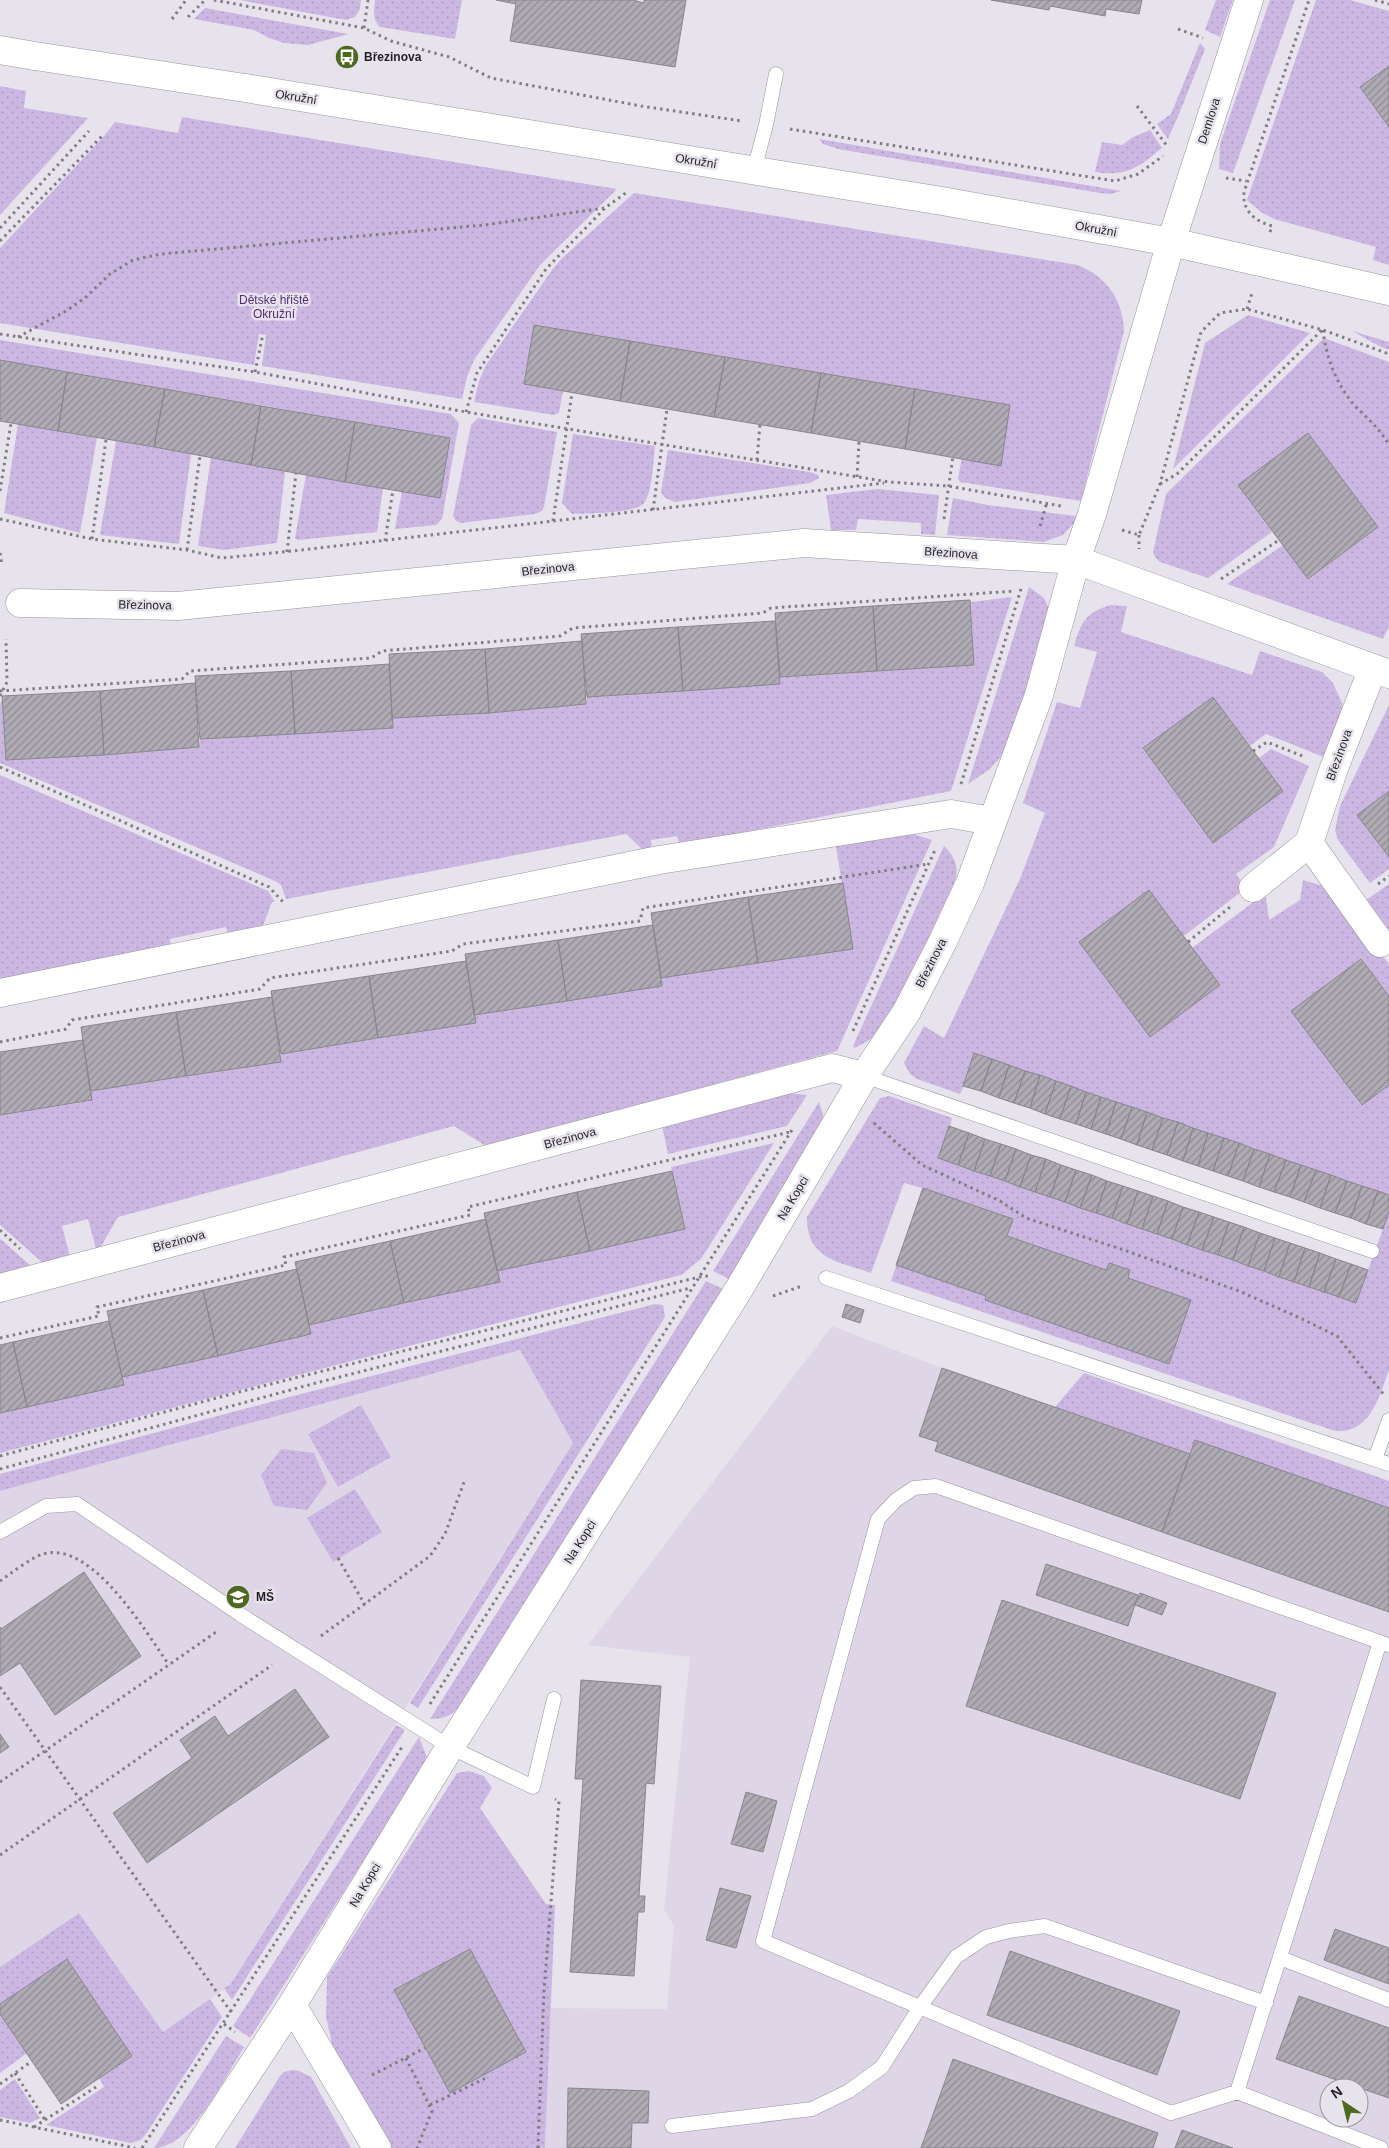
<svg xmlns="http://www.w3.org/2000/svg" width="1389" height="2148" viewBox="0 0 1389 2148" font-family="Arial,sans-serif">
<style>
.built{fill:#ded6e6;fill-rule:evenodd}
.grass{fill:url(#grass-dots)}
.building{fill:url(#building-hatch);stroke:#89858d}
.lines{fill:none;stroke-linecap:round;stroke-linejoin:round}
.service-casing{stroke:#99949d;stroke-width:15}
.minor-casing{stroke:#99949d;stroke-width:29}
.tertiary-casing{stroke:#99949d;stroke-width:29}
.path{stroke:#807d83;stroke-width:3;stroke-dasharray:2.5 4;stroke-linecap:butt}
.service{stroke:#fff;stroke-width:14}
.minor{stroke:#fff;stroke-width:28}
.tertiary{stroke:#fff;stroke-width:28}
.tertiary-bridge-casing{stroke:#99949d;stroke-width:29;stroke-linecap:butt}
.tertiary-bridge{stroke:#fff;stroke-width:28}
.labels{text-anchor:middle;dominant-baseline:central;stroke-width:5;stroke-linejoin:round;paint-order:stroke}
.poi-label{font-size:12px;font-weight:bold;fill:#201e22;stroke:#e7e3ec;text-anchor:start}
.street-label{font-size:12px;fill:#201e22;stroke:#e7e3ec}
.park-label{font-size:12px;fill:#572a79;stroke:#e7e3ec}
</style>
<defs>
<pattern id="grass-dots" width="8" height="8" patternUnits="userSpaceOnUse" patternTransform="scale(1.25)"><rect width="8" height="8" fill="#ccb7e2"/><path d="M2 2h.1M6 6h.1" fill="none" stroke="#af9dc2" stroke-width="1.8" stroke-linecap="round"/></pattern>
<pattern id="building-hatch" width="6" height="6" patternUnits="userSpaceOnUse" patternTransform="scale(1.25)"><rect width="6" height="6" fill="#afabb4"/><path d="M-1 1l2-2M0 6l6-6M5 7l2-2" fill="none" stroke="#8e8b92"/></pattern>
</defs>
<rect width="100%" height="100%" fill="#e7e3ec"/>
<path class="built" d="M832,1326L942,1368L1190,1454L1389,1508V2148H545L551,2008L667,2009L674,1926L664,1909L690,1657L588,1645ZM1329,2088H1359V2118H1329Z
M520,1350L573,1443L230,1985L163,2033L79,1913L0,1967V1491Z"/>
<path class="grass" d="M240,0H361L360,9L355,17L346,20Z
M375,0H462L455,39L380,27C372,19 374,10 375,0Z
M1216,0H1233L1220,37L1205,30Z
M1270,0H1295L1233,173L1219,169L1220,144Z
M1316,0H1350L1389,11V66L1360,87L1389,127V265L1373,260L1376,247L1274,219L1261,212L1247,200Z
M205,8L348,34H349L308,45L284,43L269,38L254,30L194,19Z
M1200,43L1205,49L1179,114L1168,139L1157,124L1171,114Z
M0,86L26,91L24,108L88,118L0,215Z
M182,117L617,189L540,265L474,360L467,377L462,399L262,366L266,335L259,334L254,365L0,323V248L104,136L115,122L178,133Z
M1150,130L1162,148C1139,167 1127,177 1095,172L1102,142L1122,145L1133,137Z
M819,139L1121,191L1110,194L1100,193L838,149L823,144Z
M634,193L1078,265C1107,277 1123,300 1124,331L1081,501L960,482L958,478L962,458L1001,466L1010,405L534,325L524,384L563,391L559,413L554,415L474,402L479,381L486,365L552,270L561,259Z
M1248,315L1310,333L1173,469L1205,343Z
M1352,331L1389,342V350L1379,346Z
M1324,338L1389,362V626L1383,639L1227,584L1283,545L1309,579L1378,527L1308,433L1238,485L1272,532L1208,578L1160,562L1155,557L1153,552L1166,494Z
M0,340L451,414L459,423L442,519L436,525L395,529L402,491L449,438L0,360Z
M478,418L557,432L544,507L542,511L535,514L461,523L456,521L453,516L454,511L471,425Z
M18,424L97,438L80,533L4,513Z
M573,434L655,446C653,461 653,491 644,503C635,514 588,513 572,514L562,503Z
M116,441L191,454L179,544L100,535Z
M668,450L810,472L818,475L819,478L810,483L675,502L665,498L661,492Z
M211,457L285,471L277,543L224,550L198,546Z
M306,475L383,488L377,532L298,540L295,538Z
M878,489L939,495L935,535L921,534V523L858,519L856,530H831L826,495Z
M953,498L988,505L1076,516L1075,522L1063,535L1044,542L947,535Z
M1029,587L1044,598L1049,609L1014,738L999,759L990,769L968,784Z
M1012,597L951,791L680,845L677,836L651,840L652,851L647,854L626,834L286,899L281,885L275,881L0,763V704L2,700L6,760L104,755L199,747L200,739L393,728L392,718L586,704L587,697L779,684L780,677L974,665L971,602Z
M1111,605L1127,606L1121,632L1252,675L1260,651L1322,672L1333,683L1342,703L1343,712L1326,758L1266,734L1250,746L1213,697L1143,749L1213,843L1283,791L1259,758L1271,749L1309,766L1274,847L1236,874L1246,888L1184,936L1192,948L1263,895L1266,897L1269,920L1300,900L1303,880L1323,886L1345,907L1389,964V996L1361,959L1292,1011L1361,1105L1389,1085V1370C1380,1394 1371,1433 1337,1431C1330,1430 1322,1426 1314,1424L891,1281L922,1188L904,1183L871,1273C839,1262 806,1259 807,1217L880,1098L889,1096L952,1118L950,1127L1368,1270L1383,1229L964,1086L960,1094L917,1079L910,1074L904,1063L924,1026L944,1038L1020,879L1045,813L1023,803L1057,702L1080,708L1097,652L1074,646C1081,622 1086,612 1111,605Z
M1389,705V791L1357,815L1389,857V869L1370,883L1338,840L1335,830L1340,806Z
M0,775L268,891L275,902H272L261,931L229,937L226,927L170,939L171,949L0,983Z
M910,833L932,840L837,1051L486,1146L454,1126L118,1217L100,1248L96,1249L88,1219L62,1226L70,1257L44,1264L0,1225V1115L91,1101L90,1091L281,1062V1054L476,1023L474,1015L662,986L661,978L852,949L836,846Z
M944,846C955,856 960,869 954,884L890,1020L873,1038L855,1048L853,1046Z
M1389,884V930L1366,900Z
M788,1093L807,1095L787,1126L668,1154L661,1121Z
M819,1102L824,1118L729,1279L713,1271Z
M774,1143L701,1259L681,1275L0,1453V1413L123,1385L122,1377L311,1334L309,1325L499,1282L497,1271L685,1228L671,1167Z
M0,1239L3,1241L32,1267L0,1275Z
M706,1281L723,1289L460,1706C451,1716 444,1719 430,1719Z
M655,1304L663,1305L665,1317L418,1708L410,1703L573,1443L520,1350L0,1491V1474L293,1396Z
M1084,1373L1389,1481V1508L1190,1454L1055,1407Z
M361,1405L391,1457L338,1487L308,1434Z
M281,1449L314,1453L327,1483L307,1510L274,1506L261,1475Z
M355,1489L382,1532L333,1562L307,1518Z
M396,1725L405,1730L232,2000L224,1988L230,1985Z
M419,1737L428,1760L250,2038L233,2026Z
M469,1771L484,1776L492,1788L480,1808L546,1904L555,1905L545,2148H387L333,2048L326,2017L327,1977L457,1773Z
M79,1913L163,2032L210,1999L222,2017L146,2134L141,2140L130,2143L46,2125L104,2087L99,2078L67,1959L0,2004V1967Z
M0,2014L27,2053L0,2073Z
M226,2036L244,2047C226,2076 191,2148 154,2148Z
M292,2070L299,2071L311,2077L351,2148H235L280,2076L284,2072Z
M15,2079L40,2118L30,2123L0,2117V2090Z"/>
<path class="building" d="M496,0H633L644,3V0H686L675,67L510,41L516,4Z
M991,0H1142L1139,14L1106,9L1105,16L1050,6L1049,10Z
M1389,66V127L1360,87Z
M534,325L630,341L620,401L524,384Z
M630,341L725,357L714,417L620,401Z
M725,357L821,373L811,433L714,417Z
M0,360L67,372L58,431L0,421Z
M67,372L165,389L154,447L58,431Z
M821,373L915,389L905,449L811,433Z
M165,389L261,406L251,465L154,447Z
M915,389L1010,405L1001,466L905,449Z
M261,406L355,422L345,482L251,465Z
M355,422L450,438L440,498L345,482Z
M1308,433L1378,527L1308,579L1238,485Z
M970,600L974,665L877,671L873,606Z
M873,606L877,671L780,677L775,613Z
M775,621L780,684L683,691L678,627Z
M678,627L683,691L587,697L581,634Z
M582,641L586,704L489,713L485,649Z
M485,649L489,713L392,718L389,654Z
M389,664L393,728L295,734L291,671Z
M291,671L295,734L200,739L195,676Z
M195,683L199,747L104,755L100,691Z
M100,691L104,755L6,760L2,696Z
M1213,697L1283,791L1213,843L1143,748Z
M1389,791V857L1357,815Z
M843,883L853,949L758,963L748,897Z
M1149,890L1220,985L1150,1037L1079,942Z
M748,897L758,963L661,978L651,913Z
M653,925L662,986L567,1001L558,940Z
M558,940L567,1001L474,1015L465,954Z
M1361,959L1389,996V1085L1362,1105L1291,1011Z
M466,961L476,1023L378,1038L369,976Z
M369,976L378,1038L281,1054L271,991Z
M272,997L281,1062L186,1076L176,1012Z
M176,1012L186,1076L90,1091L81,1027Z
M83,1040L92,1100L0,1115V1052Z
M974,1053L992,1059L981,1091L963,1086Z
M992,1059L1009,1065L999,1098L981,1091Z
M1009,1065L1025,1071L1014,1103L999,1098Z
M1025,1071L1040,1075L1030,1108L1014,1103Z
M1040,1075L1056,1081L1045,1114L1030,1108Z
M1056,1081L1071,1086L1060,1119L1045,1114Z
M1071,1086L1086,1092L1076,1124L1060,1119Z
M1086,1092L1101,1097L1091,1129L1076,1124Z
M1101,1097L1116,1102L1106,1134L1091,1129Z
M1116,1102L1132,1107L1121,1139L1106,1134Z
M1132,1107L1147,1112L1137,1145L1121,1139Z
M1147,1112L1163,1118L1152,1150L1137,1145Z
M1163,1118L1178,1122L1167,1155L1152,1150Z
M1178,1122L1193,1128L1183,1161L1167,1155Z
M949,1126L969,1133L958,1165L938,1158Z
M1193,1128L1208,1133L1198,1166L1183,1161Z
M969,1133L985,1139L974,1171L958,1165Z
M1208,1133L1224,1138L1213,1171L1198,1166Z
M1224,1138L1239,1143L1228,1176L1213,1171Z
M985,1139L1001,1144L990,1176L974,1171Z
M1239,1143L1254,1149L1243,1181L1228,1176Z
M1001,1144L1016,1149L1005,1181L990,1176Z
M1016,1149L1031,1155L1020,1187L1005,1181Z
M1254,1149L1270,1154L1259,1187L1243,1181Z
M1270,1154L1286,1160L1274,1192L1259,1187Z
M1031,1155L1046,1159L1035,1192L1020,1187Z
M1046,1159L1061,1165L1050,1197L1035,1192Z
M1286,1160L1301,1165L1290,1197L1274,1192Z
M1061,1165L1076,1170L1065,1202L1050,1197Z
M1301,1165L1316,1170L1304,1202L1290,1197Z
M1076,1170L1092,1175L1080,1208L1065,1202Z
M1316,1170L1331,1175L1320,1208L1304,1202Z
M672,1171L685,1229L590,1251L577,1192Z
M1092,1175L1107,1181L1096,1213L1080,1208Z
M1331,1175L1347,1181L1335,1213L1320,1208Z
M1107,1181L1123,1186L1112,1218L1096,1213Z
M1347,1181L1362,1186L1351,1218L1335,1213Z
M1123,1186L1138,1191L1127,1224L1112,1218Z
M1362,1186L1378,1191L1366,1224L1351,1218Z
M923,1188L1013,1219L1007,1236L1106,1270L1109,1263L1130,1270L1128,1278L1191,1300L1169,1364L985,1300L986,1296L896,1265Z
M1138,1191L1153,1196L1142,1229L1127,1224Z
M1378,1191L1389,1195V1211L1383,1229L1366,1224Z
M577,1192L590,1251L497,1271L484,1213Z
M1153,1196L1168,1201L1157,1234L1142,1229Z
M1168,1201L1183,1207L1172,1239L1157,1234Z
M1183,1207L1199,1212L1187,1245L1172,1239Z
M1199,1212L1214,1217L1202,1250L1187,1245Z
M1214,1217L1229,1222L1218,1255L1202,1250Z
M486,1219L500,1282L404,1303L390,1241Z
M1229,1222L1244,1227L1233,1260L1218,1255Z
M1244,1227L1260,1233L1248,1266L1233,1260Z
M1260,1233L1275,1238L1264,1271L1248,1266Z
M1275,1238L1290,1243L1279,1277L1264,1271Z
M390,1241L404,1303L309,1325L295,1262Z
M1290,1243L1305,1248L1294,1282L1279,1277Z
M1305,1248L1320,1253L1309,1287L1294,1282Z
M1320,1253L1336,1259L1324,1292L1309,1287Z
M1336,1259L1351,1264L1339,1297L1324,1292Z
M1351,1264L1368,1270L1356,1303L1339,1297Z
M297,1269L311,1334L218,1356L203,1290Z
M203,1290L218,1356L122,1377L107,1311Z
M846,1304L864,1310L860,1323L842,1317Z
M109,1321L124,1385L27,1407L13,1342Z
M13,1342L27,1407L0,1413V1345Z
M942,1368L1190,1454L1162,1532L935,1451L938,1442L919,1436Z
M1195,1440L1389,1508V1612L1162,1532Z
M1046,1564L1138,1595L1128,1626L1036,1595Z
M84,1572L141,1656L55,1715L20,1663L0,1676V1627L1,1629Z
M1140,1593L1167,1603L1162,1615L1135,1605Z
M1002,1600L1276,1693L1240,1799L966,1706Z
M581,1680L661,1686L654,1784L646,1783L639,1896H645L644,1912H638L634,1976L570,1972L583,1779H575Z
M295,1689L329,1737L147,1863L113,1813L192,1758L180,1740L215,1716L228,1736Z
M0,1734L9,1747L0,1753Z
M746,1792L777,1801L763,1852L731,1844Z
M720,1888L751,1896L736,1948L706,1940Z
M1335,1929L1389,1948V1984L1324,1960Z
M470,1949L526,2052L450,2093L394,1990Z
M1010,1951L1180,2011L1157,2075L987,2015Z
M67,1959L132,2056L61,2104L0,2014V2004Z
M1299,1996L1389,2028V2098L1276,2059Z
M953,2059L1158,2133L1153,2148H921Z
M568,2088L649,2091L648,2123H632L631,2148H567Z
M1182,2130L1233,2148H1175Z"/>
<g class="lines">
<g class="service-casing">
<path id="service" d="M754,170L766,125L776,74
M864,1076L1372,1251
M826,1278L1389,1464
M1375,1459L1389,1420
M0,1532L46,1506L77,1504L241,1615L450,1747L533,1787L554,1699
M1280,1958L1389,2000
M1237,2092L1171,2113L763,1941L878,1519L896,1500L914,1488L936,1486L1380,1642
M672,2126L812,2109L849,2091L882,2067L920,2007L956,1957L986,1937L1009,1931L1045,1926L1266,2003
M1381,2148L1237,2092L1380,1642L1388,1645"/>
</g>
<g class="minor-casing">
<path id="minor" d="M20,603L178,606L804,543L1076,560L1389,674
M1373,668L1334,768L1309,843L1380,943
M1253,888L1309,843
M0,993L659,860L951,814L992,821
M0,1288L832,1068L864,1076
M292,2005L377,2148
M198,2148L292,2005L450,1747L739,1289L864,1076L907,1011L943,941L970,883L1039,695L1076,560L1092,514L1171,242L1249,0"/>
</g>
<g class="tertiary-casing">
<path id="tertiary" d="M0,50L35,56
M245,88L942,201L1171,242L1389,291"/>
</g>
<path class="path" d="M214,0L364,28L391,41L449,57L491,78L641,106L742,121
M1375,0L1389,4
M188,17L205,0
M172,19L186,0
M364,28L368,0
M1178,29L1203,38
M1137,106L1168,147
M790,129L1115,181L1138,174L1163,156
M1226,178L1246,181
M0,228L89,131
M1270,232L1272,226C1255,221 1242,211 1244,192L1309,0
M0,241L103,135
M1247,309L1252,293
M1323,330C1326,358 1337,386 1356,407C1368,419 1381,430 1389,445
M0,334L255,372L466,412L889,482L948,486L1061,506
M18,337L66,311L86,297L110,274L133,260L161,254L484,225L605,208
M255,372L263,334
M466,412L477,373L546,269L605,208L627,192
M757,460L760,424
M857,477L859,441
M1160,484L1177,474L1322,330
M0,491L11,423
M653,510L667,409
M0,519L92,539L187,550L222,558L292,551L884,483
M944,519L953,456
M553,521L572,393
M1040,526L1047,502
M1122,530L1139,535L1160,484L1201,332L1220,313L1247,309L1323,330L1389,354
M1139,535V549
M92,539L106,440
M385,541L393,490
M187,550L200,456
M287,552L296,473
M0,553L2,565
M1221,579L1279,540
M0,691L182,679L190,671L371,658L382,651L560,636L573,628L763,613L771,608L1015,591
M0,696L7,682L6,639
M1253,751L1267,742L1305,757
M0,767L269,887L284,903
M961,784L1021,589
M1378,884L1389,876
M1188,942L1230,907
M853,1031L935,850
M0,1042L66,1029L72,1020L260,989L270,978L452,951L463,944L640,921L643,908L928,864
M874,1123L922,1165L1000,1201L1026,1218L1121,1249L1239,1291L1300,1318L1337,1336L1385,1396
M0,1230L20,1249
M773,1296L802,1286
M0,1338L99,1316L97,1307L286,1265L284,1257L470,1215L468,1207L790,1132
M0,1456L243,1391L699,1277L709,1276
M0,1469L316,1383L690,1288
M338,1558L365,1605
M0,1581C10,1574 32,1557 43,1554C92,1540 145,1631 169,1665
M321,1636L430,1556L445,1534L464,1482
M0,1687L231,2012
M430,1704L792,1130
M0,1782L219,1630
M0,1855L272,1665
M224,2024L235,2032
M406,2058L432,2111L417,2148
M15,2073L45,2120
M372,2075L425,2048
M0,2084L32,2061
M430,2105L486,2078
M0,2120L135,2148
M34,2127L96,2087
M142,2148L402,1747
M538,2148L544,1991L559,1801L555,1799"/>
<use href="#service" class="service"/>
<use href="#minor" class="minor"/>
<use href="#tertiary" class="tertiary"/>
<g class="tertiary-bridge-casing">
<path id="tertiary-bridge" d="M35,56L245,88"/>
</g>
<use href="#tertiary-bridge" class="tertiary-bridge"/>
</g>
<defs>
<g id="bus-disc" transform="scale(1.25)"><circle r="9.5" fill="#4d691d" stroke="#e7e3ec"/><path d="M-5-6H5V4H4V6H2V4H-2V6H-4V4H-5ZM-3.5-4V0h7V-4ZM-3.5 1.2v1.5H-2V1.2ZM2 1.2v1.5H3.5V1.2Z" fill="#fff"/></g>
<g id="school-disc" transform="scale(1.25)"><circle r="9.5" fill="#4d691d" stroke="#e7e3ec"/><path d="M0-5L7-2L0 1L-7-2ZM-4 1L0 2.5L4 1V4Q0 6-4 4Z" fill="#fff"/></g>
</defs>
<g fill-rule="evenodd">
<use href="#bus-disc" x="347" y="57"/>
<use href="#school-disc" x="238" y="1597"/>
</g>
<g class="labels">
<g class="poi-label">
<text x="364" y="57">Březinova</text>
<text x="256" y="1597">MŠ</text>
</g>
<g class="street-label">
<text transform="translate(296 97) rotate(9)">Okružní</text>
<text transform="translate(1209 121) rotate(-72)">Demlova</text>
<text transform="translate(696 161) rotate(9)">Okružní</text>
<text transform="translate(1096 229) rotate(10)">Okružní</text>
<text transform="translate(951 553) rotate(4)">Březinova</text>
<text transform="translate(548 569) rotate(-6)">Březinova</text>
<text transform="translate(145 605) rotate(1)">Březinova</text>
<text transform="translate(1339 755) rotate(-70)">Březinova</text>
<text transform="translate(931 963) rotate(-63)">Březinova</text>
<text transform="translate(570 1138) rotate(-15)">Březinova</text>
<text transform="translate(793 1198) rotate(-59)">Na Kopci</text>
<text transform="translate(179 1241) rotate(-15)">Březinova</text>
<text transform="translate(580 1542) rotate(-58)">Na Kopci</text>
<text transform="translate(365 1885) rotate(-59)">Na Kopci</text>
</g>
<g class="park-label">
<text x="274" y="300">Dětské hřiště<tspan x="274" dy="14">Okružní</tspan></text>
</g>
</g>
<g transform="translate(1344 2103) rotate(325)"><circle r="24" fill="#e7e3ec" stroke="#97949b"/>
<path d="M0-4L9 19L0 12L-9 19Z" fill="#4d691d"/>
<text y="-8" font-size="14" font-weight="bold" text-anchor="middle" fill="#201e22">N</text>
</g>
</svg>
